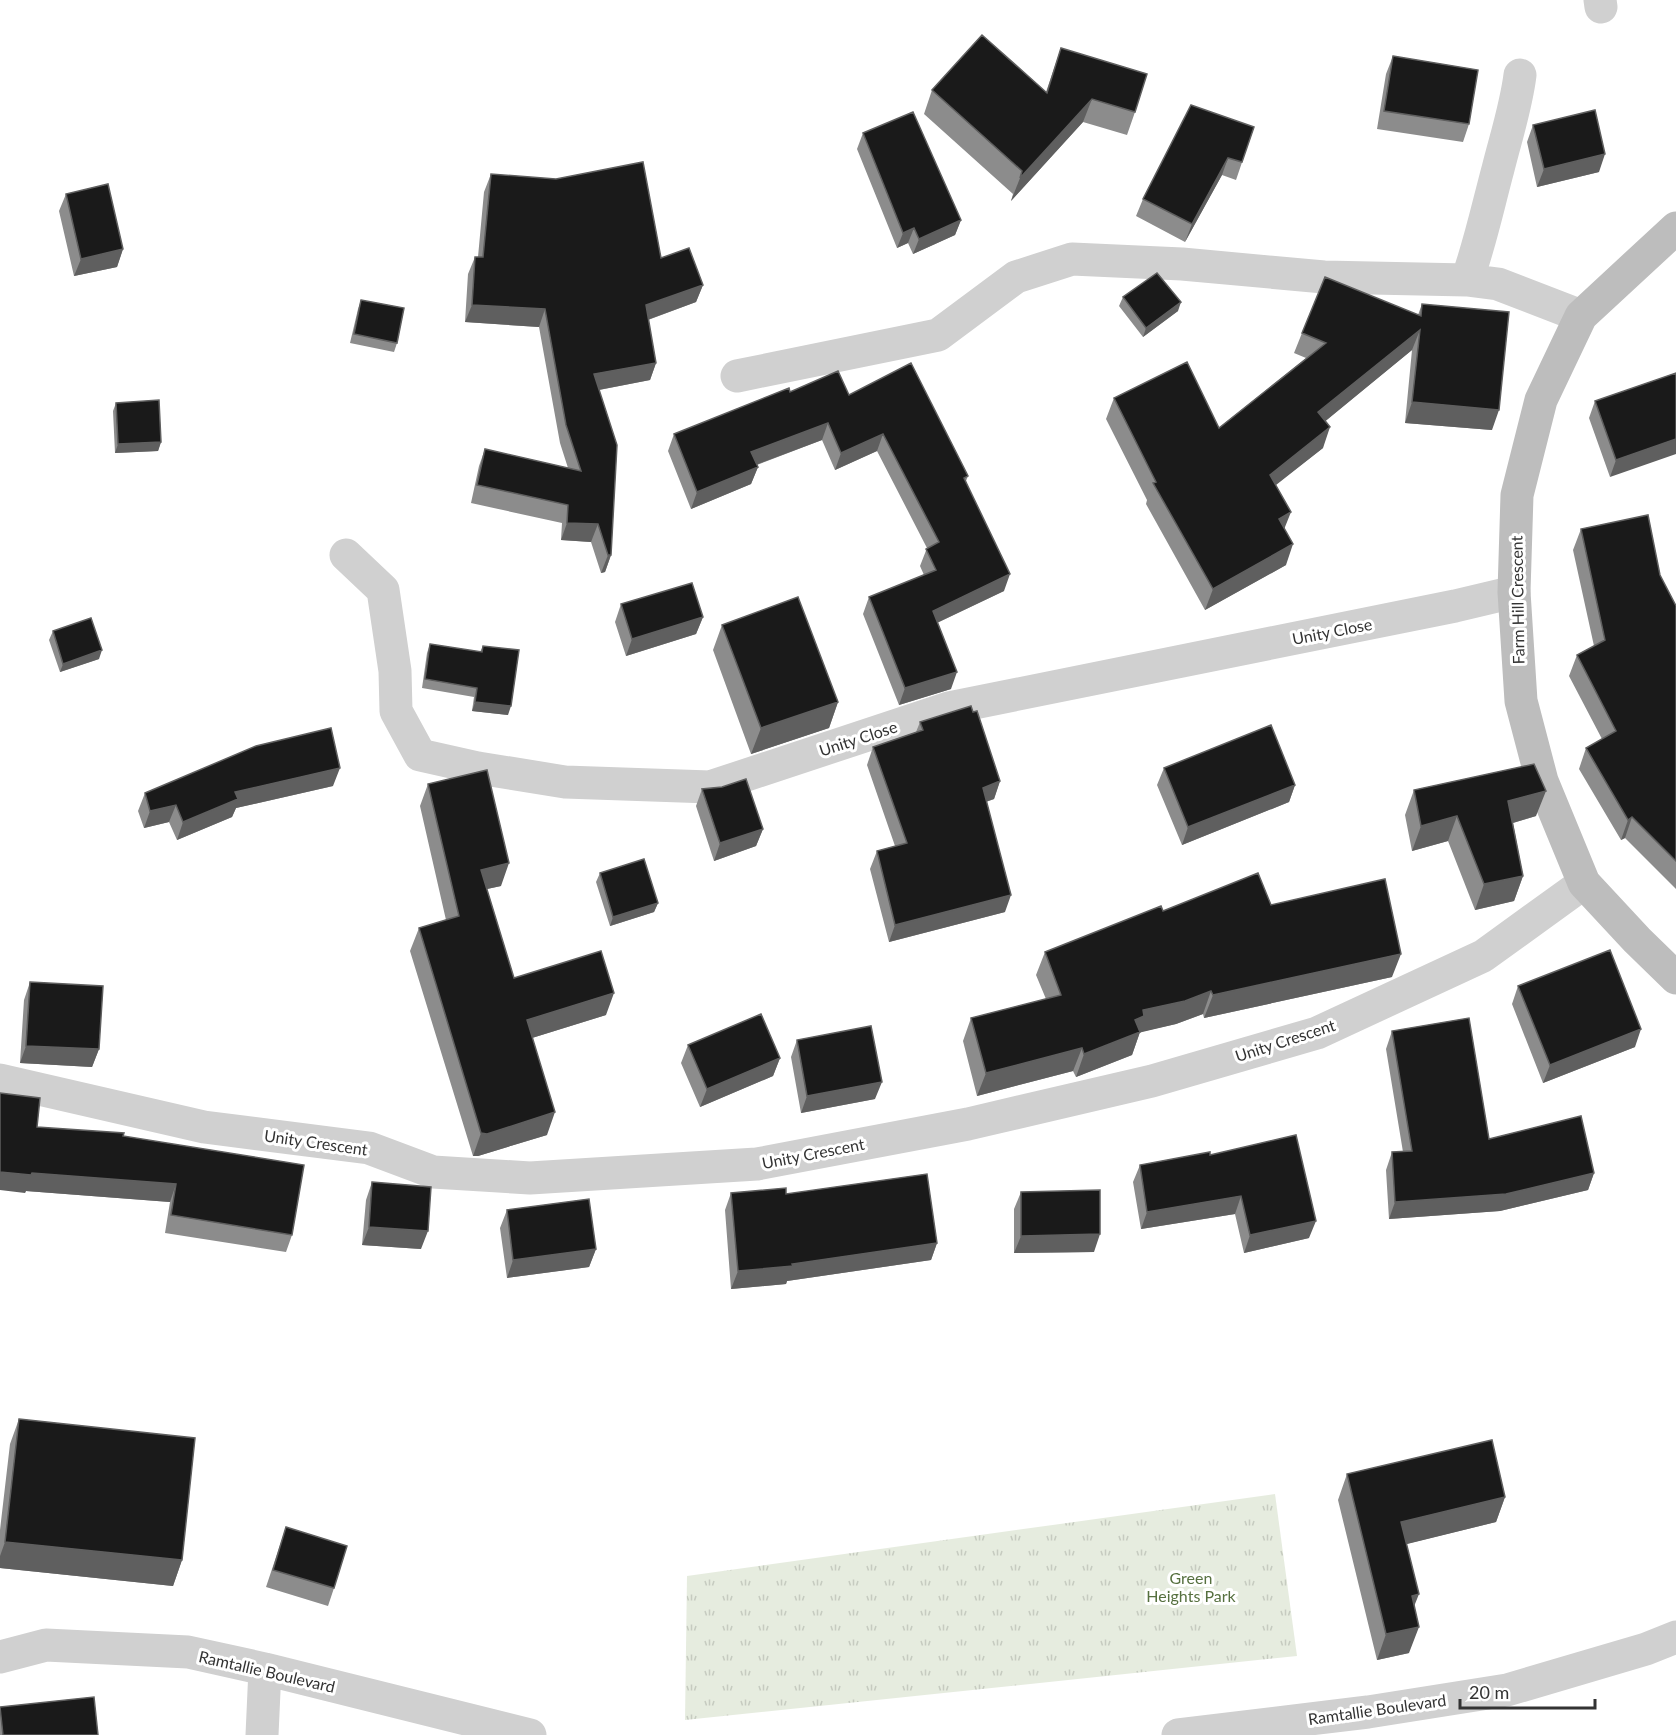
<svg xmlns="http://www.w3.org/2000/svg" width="1676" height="1735" viewBox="0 0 1676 1735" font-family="Lato,sans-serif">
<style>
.park{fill:url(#park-tufts)}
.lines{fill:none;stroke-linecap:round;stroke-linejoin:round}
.street{stroke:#d0d0d0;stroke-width:33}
.secondary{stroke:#bdbdbd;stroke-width:33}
.wall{fill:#8c8c8c}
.shaded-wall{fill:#5f5f5f}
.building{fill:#1a1a1a;stroke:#5f5f5f;stroke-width:1.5}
.labels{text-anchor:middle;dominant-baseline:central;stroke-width:6;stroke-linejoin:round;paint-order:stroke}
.street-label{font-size:16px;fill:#333;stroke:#fff}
.park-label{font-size:16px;fill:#56703f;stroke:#fff}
</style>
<defs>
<pattern id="park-tufts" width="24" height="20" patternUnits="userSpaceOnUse" patternTransform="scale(1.5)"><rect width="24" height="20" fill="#e6ecdf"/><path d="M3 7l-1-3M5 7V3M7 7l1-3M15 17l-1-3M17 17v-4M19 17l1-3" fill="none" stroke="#c6cbc0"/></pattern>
</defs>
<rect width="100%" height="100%" fill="#fff"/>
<path class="park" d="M1275,1494L1297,1656L685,1720L687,1576Z"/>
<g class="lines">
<path class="street" d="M1600,0L1601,7
M1467,280C1480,244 1488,206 1498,169C1506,137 1516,107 1520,75
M737,376L938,335L1016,277L1072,259L1182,264L1324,277L1467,280L1498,284L1581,316
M346,555L383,590L395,671L396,711L420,755L478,768L565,782L710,787L949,708L1455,606L1514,592
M0,1080L204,1127L369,1148L433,1172L530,1178L757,1164L968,1124L1152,1081L1317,1033L1483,956L1584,883
M0,1657L46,1645L188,1652L265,1669L530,1735
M262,1735L265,1669
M1178,1735L1368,1712L1507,1690L1646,1649L1676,1637"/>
<path class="secondary" d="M1676,228L1581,316L1541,400L1517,495L1514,592L1521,701L1542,781L1584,883L1637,940L1676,978"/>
</g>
<path class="wall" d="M1061,48L1135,112L1127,135L1083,122L1011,201L1013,194L924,114L932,90L1046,92Z
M1393,56L1469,124L1463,142L1377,129L1386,74Z
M1533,125L1599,172L1537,187L1527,142Z
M1254,127L1236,180L1222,175L1185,242L1136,216L1143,199Z
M863,133L961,220L955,235L913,254L908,243L897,248L857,149Z
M491,174L661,258L703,285L696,302L648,320L656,363L650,380L599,390L611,555L605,572L601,573L591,542L561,540L562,523L471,503L479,466L485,449L568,468L560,443L539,327L465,322L468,274L475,257H478L484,192Z
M66,194L123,249L117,267L74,276L59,211Z
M1123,297L1178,311L1143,337L1119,306Z
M361,300L397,343L394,352L350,343L358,309Z
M1422,304L1492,430L1405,423L1412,350L1325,421L1323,448L1275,485L1285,529L1286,565L1205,610L1146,504L1147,500L1106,419L1114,398L1219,428L1306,358L1294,353L1302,333L1418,315Z
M1676,373L1610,477L1589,418L1595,401Z
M790,392L849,395L968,476L966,481L1004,591L937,623L951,689L899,705L863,614L869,597L924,575L920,566L927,548L877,451L835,470L822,440L757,465L758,467L751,484L691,509L668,451L674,434Z
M116,403L161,442L158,451L115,453L113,411Z
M1581,529L1660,575L1676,606V889L1625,838L1621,840L1579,769L1586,748L1602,739L1569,676L1577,655L1594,646L1573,550Z
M621,604L703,617L696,634L626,656L615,622Z
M722,625L838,702L829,728L751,754L713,650Z
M53,631L99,659L60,672L49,640Z
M430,644L480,652L483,646L508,715L472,711L474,697L422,688L427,653Z
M920,722L1000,781L994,799L986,802L1005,912L889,942L870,869L877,851L895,846L867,765L873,747L916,732Z
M1164,768L1295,785L1289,802L1182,845L1157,785Z
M428,784L501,886L487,889L514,978L606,1015L532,1038L547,1135L478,1156H473L410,951L419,928L446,920L420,806Z
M333,786L236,808L232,817L177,840L169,822L144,828L138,811L145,793Z
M702,789L763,829L756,846L714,861L696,806Z
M1414,790L1536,816L1513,823L1523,876L1514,901L1475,910L1448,841L1412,851L1405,815Z
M600,873L658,903L654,912L610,926L596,882Z
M1271,905L1392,977L1204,1018L1203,1014L1176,1024L1140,1032L1132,1055L1076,1077L1073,1071L977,1096L963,1041L971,1018L1046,999L1036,975L1045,952L1163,911Z
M30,982L99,1049L92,1067L20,1063L24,1000Z
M1518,986L1635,1047L1543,1083L1512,1004Z
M1392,1031L1489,1139L1594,1173L1588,1190L1500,1211L1389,1219L1386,1170L1392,1152H1403L1386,1049Z
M797,1040L875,1099L801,1113L791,1057Z
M688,1045L780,1058L773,1076L700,1107L681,1063Z
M37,1127L123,1136L292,1235L286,1252L165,1233L170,1202L26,1191L25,1193Z
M1210,1155L1309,1238L1244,1253L1235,1214L1141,1229L1133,1182L1140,1165Z
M372,1182L421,1249L362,1245L366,1200Z
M1021,1192L1094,1252L1014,1253V1209Z
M731,1193L786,1194L937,1243L931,1260L787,1281L786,1284L731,1289L725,1210Z
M507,1210L596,1249L589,1267L507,1278L500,1228Z
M19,1419L182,1560L173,1586L0,1568V1530L10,1444Z
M1347,1474L1505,1497L1496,1522L1406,1544L1409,1653L1377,1660L1338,1500Z
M286,1527L334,1588L328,1606L266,1587Z
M0,1707L98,1735H0Z"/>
<path class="shaded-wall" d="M1092,99L1083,122L1011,201L1020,178Z
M1605,154L1599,172L1537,187L1544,169Z
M1228,158L1222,175L1185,242L1192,224Z
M961,220L955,235L913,254L919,239Z
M914,228L908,243L897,248L903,233Z
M123,249L117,267L74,276L81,259Z
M703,285L696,302L639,323L646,305Z
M1181,302L1178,311L1143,337L1146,328Z
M472,305L545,309L539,327L465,322Z
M1420,330L1412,350L1311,433L1318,412Z
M656,363L650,380L588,392L594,374Z
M1412,402L1499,410L1492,430L1405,423Z
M828,423L822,440L745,469L751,452Z
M1330,427L1323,448L1262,496L1270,475Z
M883,434L877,451L835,470L841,453Z
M1676,439V454L1610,477L1616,460Z
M161,442L158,451L115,453L118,444Z
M758,467L751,484L691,509L697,492Z
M1291,512L1283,532L1279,519Z
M567,523L598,524L591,542L561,540Z
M1293,544L1286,565L1205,610L1213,589Z
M608,555H611L605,572L601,573Z
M1010,574L1004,591L926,628L933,611Z
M703,617L696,634L626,656L632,639Z
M102,650L99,659L60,672L63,664Z
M957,672L951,689L899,705L905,688Z
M475,702L511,706L508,715L472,711Z
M838,702L829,728L751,754L761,728Z
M340,768L333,786L236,808L232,817L177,840L183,822L235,792Z
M1000,781L994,799L976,805L983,788Z
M1295,785L1289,802L1182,845L1188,827Z
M1546,791L1536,816L1499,827L1508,801Z
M176,805L169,822L144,828L150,811Z
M1457,816L1448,841L1412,851L1421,826Z
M1632,817L1625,838L1621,840L1628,820Z
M763,829L756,846L714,861L720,843Z
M509,863L501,886L473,892L481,870Z
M1523,876L1514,901L1475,910L1484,884Z
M1011,895L1005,912L889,942L895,925Z
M658,903L654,912L610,926L613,917Z
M1401,954L1392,977L1204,1018L1213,995Z
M1211,991L1203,1014L1176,1024L1138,1033L1140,1032L1132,1055L1076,1077L1084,1054L1135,1020L1143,1010Z
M614,993L606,1015L519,1042L527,1020Z
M1641,1029L1635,1047L1543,1083L1550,1065Z
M26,1046L99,1049L92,1067L20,1063Z
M1082,1048L1073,1071L977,1096L986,1073Z
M780,1058L773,1076L700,1107L707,1089Z
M882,1082L875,1099L801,1113L807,1096Z
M555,1112L547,1135L478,1156H473L481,1133Z
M0,1172L32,1173L176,1184L170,1202L26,1191L25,1193L0,1190Z
M1594,1173L1588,1190L1500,1211L1389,1219L1395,1202Z
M1241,1196L1235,1214L1141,1229L1147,1212Z
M1316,1221L1309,1238L1244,1253L1250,1235Z
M369,1227L428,1231L421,1249L362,1245Z
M1100,1234L1094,1252L1014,1253L1021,1236Z
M937,1243L931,1260L787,1281L786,1284L731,1289L738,1271Z
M596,1249L589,1267L507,1278L513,1260Z
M1505,1497L1496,1522L1391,1548L1401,1522Z
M5,1542L182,1560L173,1586L0,1568V1556Z
M1419,1594L1409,1619L1412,1596Z
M1419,1627L1409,1653L1377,1660L1386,1634Z"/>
<path class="building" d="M982,35L1047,93L1061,48L1147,74L1135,112L1092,99L1020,178L1022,171L932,90Z
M1393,56L1478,70L1469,124L1384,111Z
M1191,105L1254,127L1242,162L1228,158L1192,224L1143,199Z
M1595,110L1605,154L1544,169L1533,125Z
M913,112L961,220L919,239L914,228L903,233L863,133Z
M643,162L661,258L689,248L703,285L646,305L656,363L594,374L617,445L611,555H608L598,524L567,523L568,505L477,485L485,449L581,471L566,425L545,309L472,305L475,257H483L491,174L556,179Z
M108,184L123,249L81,259L66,194Z
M1157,273L1181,302L1146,328L1123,297Z
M1325,277L1421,316L1422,304L1509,312L1499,410L1412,402L1420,330L1318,412L1330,427L1270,475L1291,512L1279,519L1293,544L1213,589L1153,483L1156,482L1114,398L1187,362L1219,428L1326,343L1302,333Z
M361,300L404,308L397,343L354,334Z
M911,363L968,476L964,478L1010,574L933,611L957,672L905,688L869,597L936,570L926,549L939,542L883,434L841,453L828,423L751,452L758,467L697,492L674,434L789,388L790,392L838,371L849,395Z
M1676,373V439L1616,460L1595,401Z
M159,400L161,442L118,444L116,403Z
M1648,515L1660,575L1676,606V861L1632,817L1628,820L1586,748L1616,731L1577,655L1605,640L1581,529Z
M692,583L703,617L632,639L621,604Z
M798,597L838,702L761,728L722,625Z
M91,618L102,650L63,664L53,631Z
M430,644L482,652L483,646L519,650L511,706L475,702L477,688L425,679Z
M971,706L973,712L977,711L1000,781L983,788L1011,895L895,925L877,851L907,843L873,747L923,730L920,722Z
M1271,725L1295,785L1188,827L1164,768Z
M331,728L340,768L235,792L238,799L183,822L176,805L150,811L145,793L256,746Z
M1534,764L1546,791L1508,801L1523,876L1484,884L1457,816L1421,826L1414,790Z
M487,770L509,863L481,870L514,978L601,951L614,993L527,1020L555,1112L487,1134L481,1133L419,928L459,916L428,784Z
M746,779L763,829L720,843L702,789L722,787Z
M644,859L658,903L613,917L600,873Z
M1258,873L1271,905L1385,879L1401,954L1213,995L1211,991L1185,1001L1143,1010L1144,1016L1135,1020L1140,1032L1084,1054L1082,1048L986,1073L971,1018L1061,995L1045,952L1161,906L1163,911Z
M1610,950L1641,1029L1550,1065L1518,986Z
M30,982L103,986L99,1049L26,1046Z
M761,1014L780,1058L707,1089L688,1045Z
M1469,1018L1489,1139L1581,1116L1594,1173L1506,1194L1395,1202L1392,1152L1412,1151L1392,1031Z
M871,1026L882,1082L807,1096L797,1040Z
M0,1093L40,1098L37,1127L124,1133L123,1136L304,1165L292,1235L171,1215L176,1184L32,1173L31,1175L0,1172Z
M1296,1135L1316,1221L1250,1235L1241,1196L1147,1212L1140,1165L1210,1152V1155Z
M927,1174L937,1243L792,1264L793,1266L738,1271L731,1193L786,1188V1194Z
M372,1182L431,1187L428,1231L369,1227Z
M1100,1190V1234L1021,1236V1192Z
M589,1199L596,1249L513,1260L507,1210Z
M19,1419L195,1438L182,1560L5,1542Z
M1492,1440L1505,1497L1401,1522L1419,1594L1412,1596L1419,1627L1386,1634L1347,1474Z
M286,1527L347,1546L334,1588L273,1570Z
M94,1697L98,1735H3L0,1707Z"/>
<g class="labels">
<g class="street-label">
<text transform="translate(1517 600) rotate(-91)">Farm Hill Crescent</text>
<text transform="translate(1332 631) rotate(-11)">Unity Close</text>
<text transform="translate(858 738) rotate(-18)">Unity Close</text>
<text transform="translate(1285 1040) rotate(-18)">Unity Crescent</text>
<text transform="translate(316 1142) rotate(8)">Unity Crescent</text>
<text transform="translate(813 1153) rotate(-11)">Unity Crescent</text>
<text transform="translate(267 1671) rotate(13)">Ramtallie Boulevard</text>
<text transform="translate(1377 1709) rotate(-8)">Ramtallie Boulevard</text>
</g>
<g class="park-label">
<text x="1191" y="1577">Green<tspan x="1191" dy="18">Heights Park</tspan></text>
</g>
</g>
<path d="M1460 1699v9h135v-9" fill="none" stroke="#333333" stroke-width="3"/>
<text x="1469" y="1699" font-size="18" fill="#333333" stroke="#ffffff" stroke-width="4.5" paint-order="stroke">20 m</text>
</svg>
